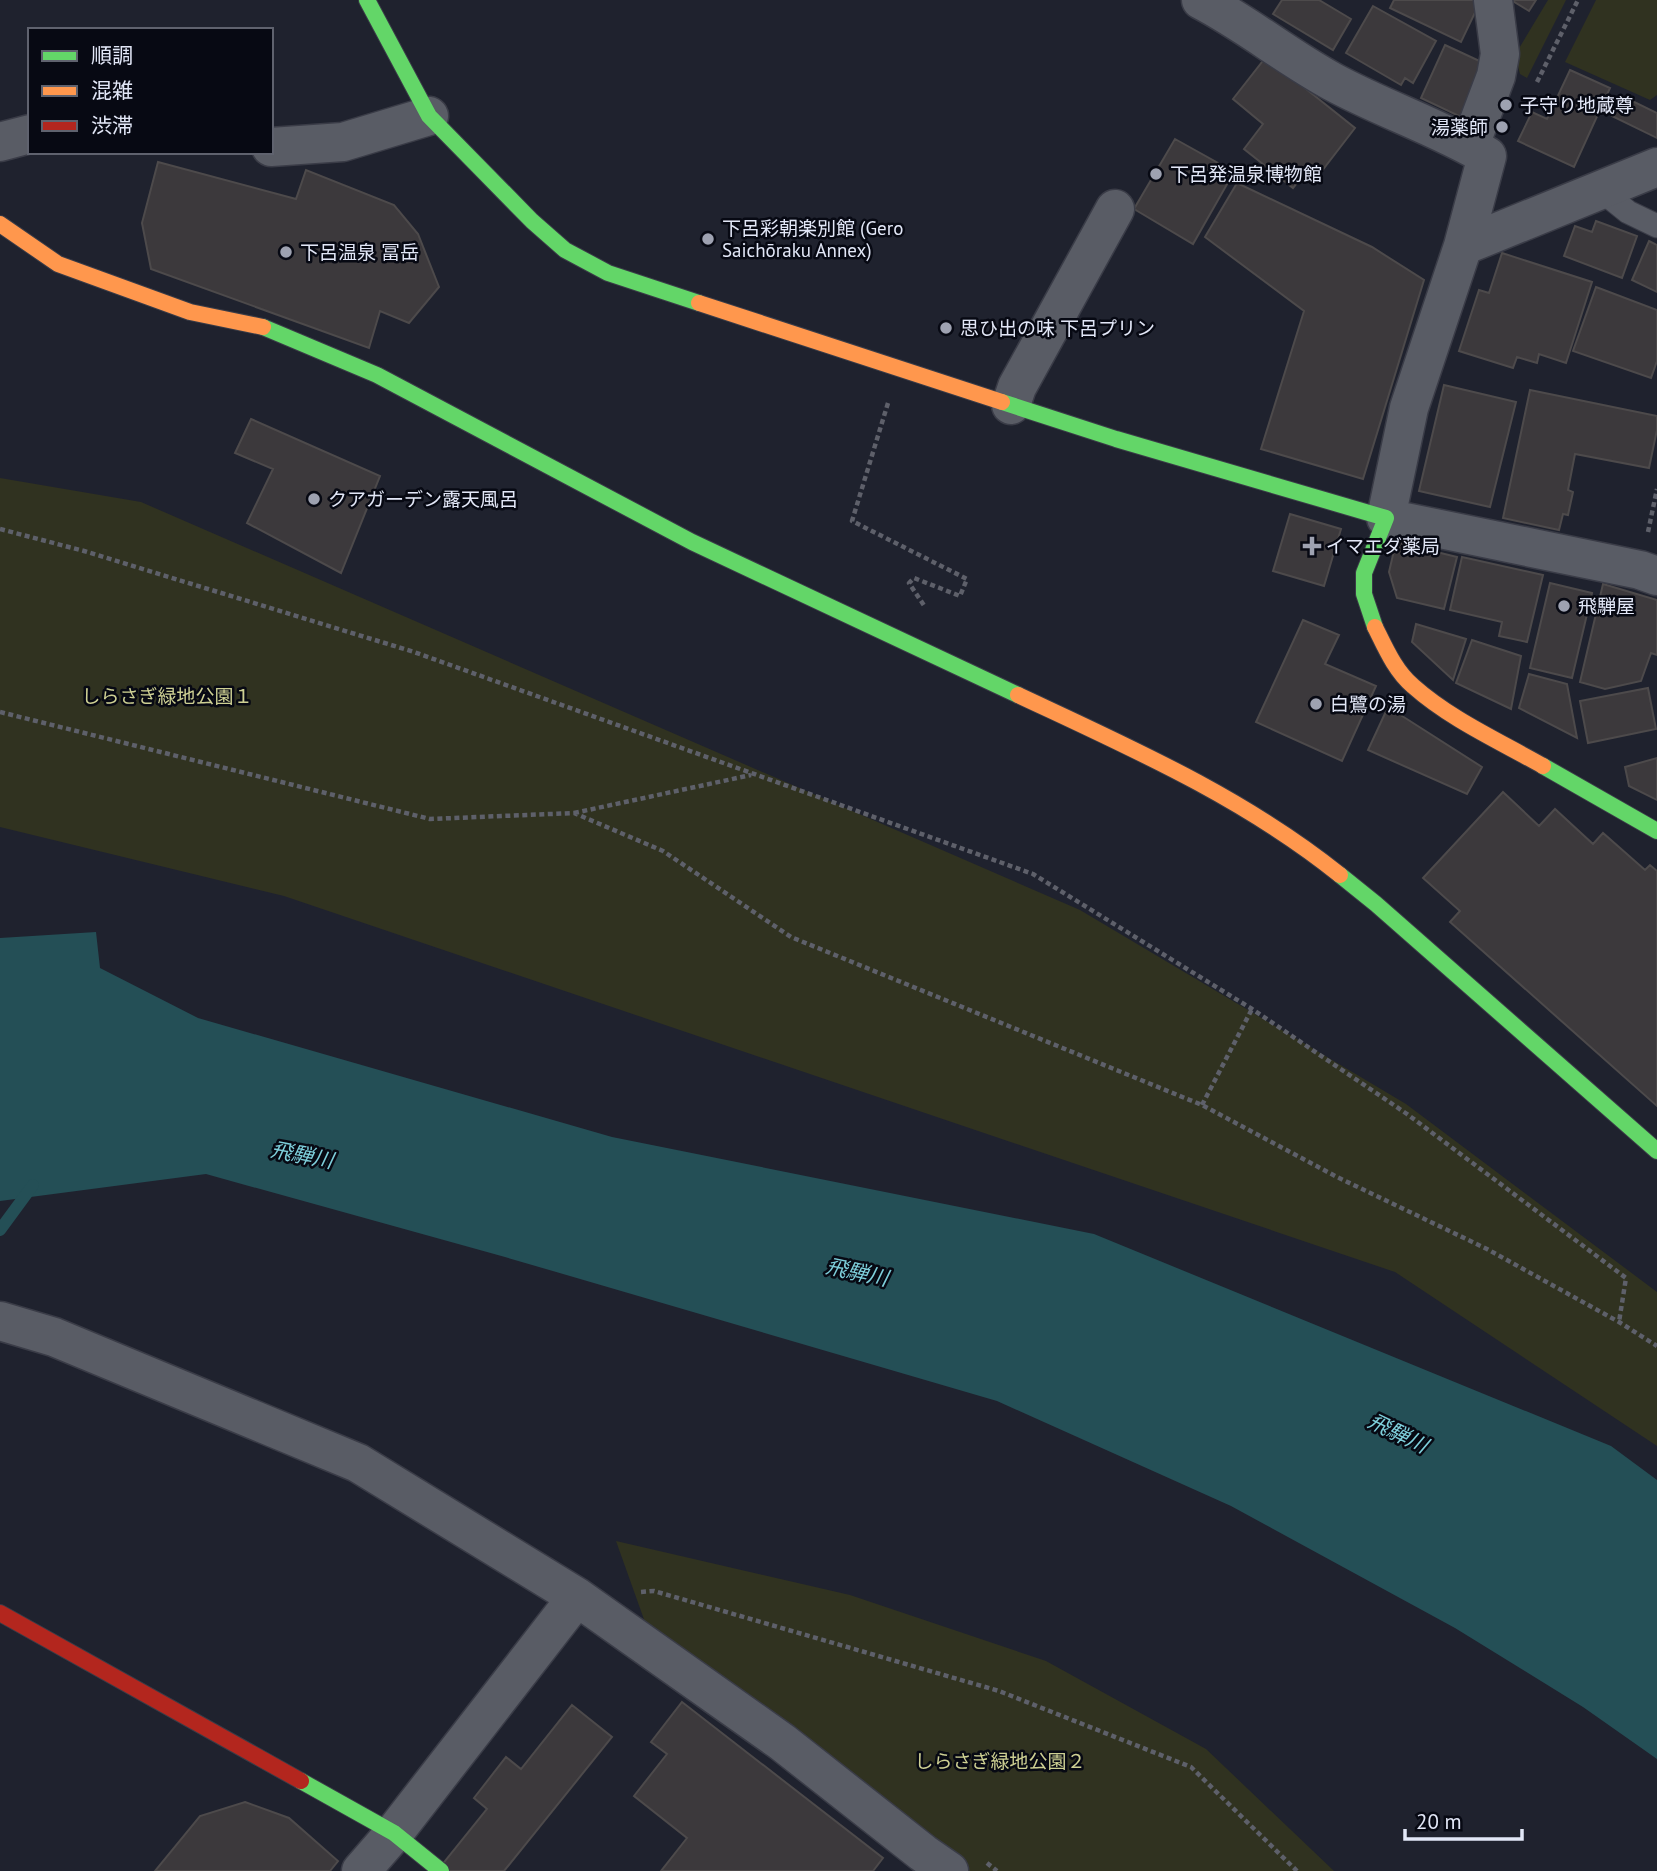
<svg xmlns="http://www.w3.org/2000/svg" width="1657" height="1871" viewBox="0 0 1657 1871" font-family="'PT Sans','Noto Sans JP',sans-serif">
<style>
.green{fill:#303220}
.water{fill:#244f56}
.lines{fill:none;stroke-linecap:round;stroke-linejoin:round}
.stream{stroke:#244f56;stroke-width:12}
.building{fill:#3c393c;stroke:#4d4a4b;stroke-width:2}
.lane-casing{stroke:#3a3c47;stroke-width:25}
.street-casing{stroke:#3a3c47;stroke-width:41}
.fast-casing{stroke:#3a3c47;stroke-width:18}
.slow-casing{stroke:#3a3c47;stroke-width:18}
.jam-casing{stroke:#3a3c47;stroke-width:18}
.path{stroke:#5e606a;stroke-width:4.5;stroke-dasharray:5 3.5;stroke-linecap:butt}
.lane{stroke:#595c65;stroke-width:23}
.street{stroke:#595c65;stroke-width:38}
.fast{stroke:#63d668;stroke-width:16}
.slow{stroke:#ff974d;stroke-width:16}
.jam{stroke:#b3261e;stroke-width:16}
.poi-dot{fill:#9ea2b1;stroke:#070913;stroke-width:2.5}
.labels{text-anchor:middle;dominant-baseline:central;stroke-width:5;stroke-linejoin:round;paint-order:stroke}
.poi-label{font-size:19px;fill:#e2e7f7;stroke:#070913;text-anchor:start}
.park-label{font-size:19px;fill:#ced093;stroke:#070913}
.water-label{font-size:21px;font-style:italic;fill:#7ecfdb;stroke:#070913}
</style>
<rect width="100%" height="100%" fill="#1f222e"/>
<path class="green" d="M1548,0H1566L1527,78L1520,74L1515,55Z
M1596,0H1657V95L1650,100L1565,62Z
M0,478L141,502L1080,910L1406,1104L1657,1292V1446L1395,1272L284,896L0,827Z
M616,1541L850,1595L1046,1661L1206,1749L1334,1871H957L651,1639Z"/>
<path class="water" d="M96,932L100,968L198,1018L612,1137L1094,1234L1611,1446L1657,1480V1759L1583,1707L1455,1628L1231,1506L997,1401L505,1257L206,1174L0,1201V938Z"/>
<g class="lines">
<path class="stream" d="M0,1230L33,1185"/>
</g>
<path class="building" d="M1282,0H1319L1351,19L1333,50L1273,14Z
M1394,0H1481L1461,42L1390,8Z
M1511,0H1536L1529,11Z
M1373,6L1436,41L1413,83L1405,78L1401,85L1346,53Z
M1445,45L1486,64L1461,117L1421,98Z
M1266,57L1355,128L1318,176L1309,168L1293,188L1244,149L1263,124L1233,99Z
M1570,70L1610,88L1574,167L1518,141L1532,112L1547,119Z
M1622,96L1657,113V138L1612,116Z
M1175,139L1234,172L1193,244L1134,209Z
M158,162L296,199L306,170L394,205L418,234L439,287L409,323L380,311L369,348L151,269L142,223Z
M1237,183L1372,247L1424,280L1363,479L1261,449L1304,311L1205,237Z
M1596,221L1637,236L1622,278L1564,256L1575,226L1592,232Z
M1649,241L1657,245V292L1632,280Z
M1502,253L1592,282L1566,363L1539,354L1537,363L1517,357L1513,368L1459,351L1479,290L1489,293Z
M1596,287L1657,310V361L1651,378L1573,351Z
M1444,385L1516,402L1490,507L1419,491Z
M1530,390L1657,416V430L1649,468L1575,454L1568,490L1573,492L1568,515L1563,514L1559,530L1503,518Z
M251,419L380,476L341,573L247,523L273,469L235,453Z
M1290,514L1341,529L1324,586L1273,571Z
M1396,542L1457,557L1444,609L1397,598L1389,572Z
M1462,557L1543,575L1527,642L1499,636L1502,622L1450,610Z
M1550,583L1592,593L1572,678L1530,668Z
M1603,584L1657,600V655L1651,653L1641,681L1605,689L1580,682Z
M1303,620L1339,635L1325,664L1376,686L1342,761L1256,722Z
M1416,624L1466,639L1453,680L1412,642Z
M1472,640L1521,656L1511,709L1456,683Z
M1529,674L1567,684L1577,738L1519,708Z
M1648,688L1656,729L1588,743L1580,701Z
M1388,707L1482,767L1467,794L1368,750Z
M1657,758V800L1629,786L1625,767Z
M1503,792L1539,826L1555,809L1593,844L1603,833L1645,870L1650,865L1657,871V1106L1450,922L1460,911L1423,878Z
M682,1702L883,1858L873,1871H661L687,1838L634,1796L667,1754L651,1742Z
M572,1705L612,1737L504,1871H437L487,1809L474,1798L506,1757L521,1769Z
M245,1802L289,1818L338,1861L330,1871H155L200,1816Z"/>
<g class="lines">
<g class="lane-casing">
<path id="lane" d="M1602,191L1628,212L1657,226"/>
</g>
<g class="street-casing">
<path id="street" d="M1201,0C1247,24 1287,57 1333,82C1383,109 1438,127 1487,156L1463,246L1409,408L1386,518L1640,570L1657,576
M0,142L30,134
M1470,145L1496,76L1500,54L1493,0
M271,147L343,142L429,116
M1463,246L1657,167
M1011,405L1017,387L1115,209
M0,1321L54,1337L358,1463L577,1597L782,1742L923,1853L949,1871
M361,1871L394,1833L577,1597"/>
</g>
<g class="fast-casing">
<path id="fast" d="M367,0L429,116L532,221L565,250L608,273L699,303
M263,327L377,375L692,542L1018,695
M1002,402L1116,439L1386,518L1364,573V594L1375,627
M1543,766L1657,831
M1340,875L1376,904L1657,1151
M301,1781L394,1833L441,1871"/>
</g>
<g class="slow-casing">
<path id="slow" d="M0,224L58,264L190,312L263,327
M699,303L1002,402
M1375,627C1385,647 1395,671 1413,686C1450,719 1499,741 1543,766
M1018,695C1129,747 1243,797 1340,875"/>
</g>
<g class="jam-casing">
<path id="jam" d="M0,1613L301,1781"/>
</g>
<path class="path" d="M1537,82L1578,0
M888,403L852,521L967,579L960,596L914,578L909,583L925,607
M0,529L84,551L414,652L1033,874L1252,1009L1407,1114L1626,1278L1619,1322
M1648,532L1657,489
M0,712L430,819L574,813L663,851L791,937L1202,1105L1337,1177L1487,1249L1619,1322L1657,1346
M574,813L751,775
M1202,1105L1252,1009
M641,1592L654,1591L999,1691L1191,1767L1297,1871
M987,1863L997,1871"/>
<use href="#lane" class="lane"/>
<use href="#street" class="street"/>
<use href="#fast" class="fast"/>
<use href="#slow" class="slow"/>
<use href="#jam" class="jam"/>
</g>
<g class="poi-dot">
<circle cx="1506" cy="105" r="7"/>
<circle cx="1502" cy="127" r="7"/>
<circle cx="1156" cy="174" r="7"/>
<circle cx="708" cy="239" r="7"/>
<circle cx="286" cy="252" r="7"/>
<circle cx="946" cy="328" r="7"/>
<circle cx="314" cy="499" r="7"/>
<path d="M1308.5 535.5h7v7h7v7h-7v7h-7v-7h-7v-7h7z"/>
<circle cx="1564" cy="606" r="7"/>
<circle cx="1316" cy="704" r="7"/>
</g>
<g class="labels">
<g class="poi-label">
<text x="1520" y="105">子守り地蔵尊</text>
<text x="1488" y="127" text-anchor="end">湯薬師</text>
<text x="1170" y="174">下呂発温泉博物館</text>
<text x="722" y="228">下呂彩朝楽別館 (Gero<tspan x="722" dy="22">Saichōraku Annex)</tspan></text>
<text x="300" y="252">下呂温泉 冨岳</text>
<text x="960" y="328">思ひ出の味 下呂プリン</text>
<text x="328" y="499">クアガーデン露天風呂</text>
<text x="1326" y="546">イマエダ薬局</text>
<text x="1578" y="606">飛騨屋</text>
<text x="1330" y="704">白鷺の湯</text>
</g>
<g class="park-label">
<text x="167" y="696">しらさぎ緑地公園１</text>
<text x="1000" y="1761">しらさぎ緑地公園２</text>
</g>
<g class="water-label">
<text transform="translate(302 1155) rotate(11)">飛騨川</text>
<text transform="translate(857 1272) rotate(12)">飛騨川</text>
<text transform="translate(1398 1433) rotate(26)">飛騨川</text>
</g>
</g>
<rect x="28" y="28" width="245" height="126" fill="#070913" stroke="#5f626e" stroke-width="2"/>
<rect x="42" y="51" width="35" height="10" fill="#63d668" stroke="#5f626e" stroke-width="2"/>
<text x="91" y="63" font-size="21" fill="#e2e7f7">順調</text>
<rect x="42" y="86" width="35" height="10" fill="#ff974d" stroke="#5f626e" stroke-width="2"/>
<text x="91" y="98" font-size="21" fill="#e2e7f7">混雑</text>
<rect x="42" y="121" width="35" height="10" fill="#b3261e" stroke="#5f626e" stroke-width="2"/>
<text x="91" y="133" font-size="21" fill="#e2e7f7">渋滞</text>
<path d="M1405 1829v10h117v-10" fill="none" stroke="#e2e7f7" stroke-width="3.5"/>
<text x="1416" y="1829" font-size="21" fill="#e2e7f7" stroke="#070913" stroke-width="5" paint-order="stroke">20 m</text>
</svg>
